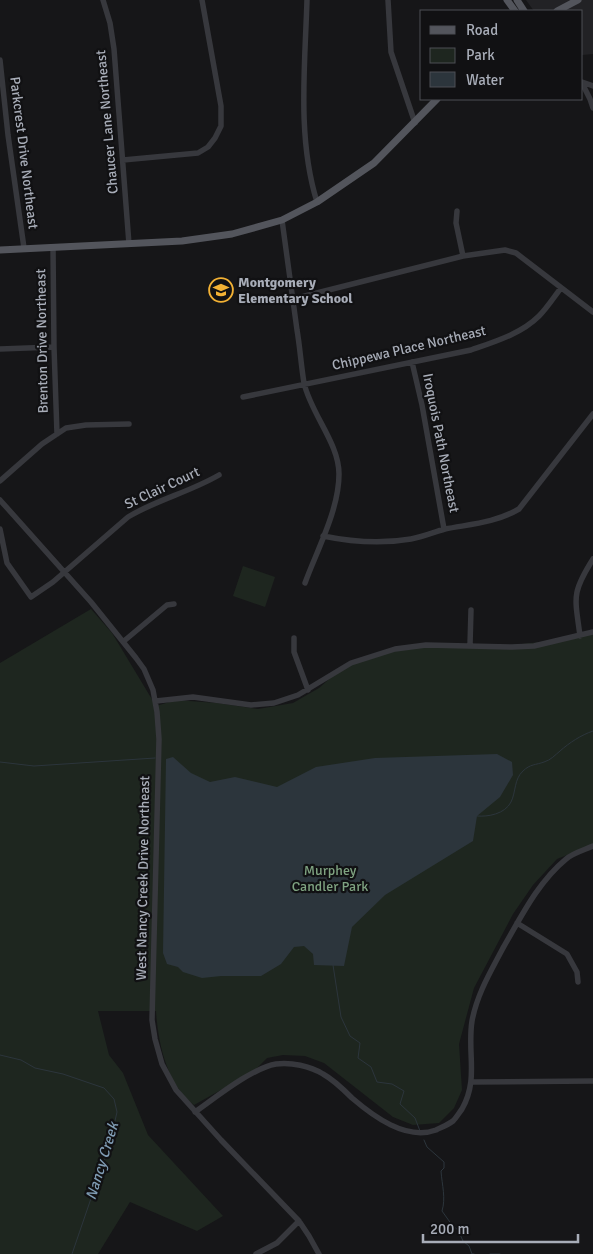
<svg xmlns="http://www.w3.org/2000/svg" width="593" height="1254" viewBox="0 0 593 1254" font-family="Signika,sans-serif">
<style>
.built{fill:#222225}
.green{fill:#1e261f}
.water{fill:#2c353c}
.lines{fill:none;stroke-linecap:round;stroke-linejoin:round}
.stream{stroke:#2c353c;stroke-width:1}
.minor{stroke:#37383d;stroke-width:5.5}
.major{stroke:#53555c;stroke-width:7}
.labels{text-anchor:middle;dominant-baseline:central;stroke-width:4.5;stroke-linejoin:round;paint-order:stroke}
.street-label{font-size:14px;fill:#a8adb8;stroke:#111113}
.poi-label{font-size:14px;font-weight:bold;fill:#a8adb8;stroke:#111113;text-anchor:start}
.park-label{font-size:14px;fill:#7fa381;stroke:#111113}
.water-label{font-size:15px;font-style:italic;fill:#7f9bb3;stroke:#111113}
</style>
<rect width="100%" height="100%" fill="#161618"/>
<path class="built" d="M526,0H593V54L582,55V11H534Z"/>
<path class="green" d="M243,566L275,577L265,607L233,596Z
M91,609L112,633L156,706L176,700L217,703L258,709L293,703L319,688L345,665L392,650L421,647H494L549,641L593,633V845L557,859L533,885L513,914L474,988L459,1044L462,1090L454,1108L439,1123L413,1125L393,1117L324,1063L305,1056L283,1055L267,1058L253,1072L194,1105C167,1085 158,1043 156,1011H98L109,1055L123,1073L148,1135L223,1216L197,1231L130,1202L98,1254H0V663Z"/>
<path class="water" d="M497,754L512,762L513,775L500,797L477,816L473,841L385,895L352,927L344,966L314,965L313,954L304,946L294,947L281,964L261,976H221L202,978L183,972L178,967L167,964L163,953L166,759L173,757L191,773L210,782L235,777L277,787L316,767L375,758Z"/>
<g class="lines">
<path class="stream" d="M0,762L34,766L155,758
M477,816C488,817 505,814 511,802C516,792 514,779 523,771C530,764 536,765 544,762C551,760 555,755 560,751C569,743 581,735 593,731
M333,965L341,1017L350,1036L360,1043L358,1058L371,1067L377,1082L392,1084L404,1091L400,1104L415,1118L420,1131
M0,1055L21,1060L35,1068L63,1074L104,1088L114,1099L117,1112L110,1143L72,1254
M424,1140L427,1147L444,1162V1168L441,1171C442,1185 446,1198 442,1211L452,1225L458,1230L463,1241L469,1246L472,1254H474
M490,1254H500"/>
<path class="minor" d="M103,0L110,23L114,49L129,244
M307,0C305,66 297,138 317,202
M388,0L391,52L415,123
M0,60L8,135L24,248
M582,82L593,86
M582,83L590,99L593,108
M123,160L198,153L208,147L215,138L221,126V106L202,0
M457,211L456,223L463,256
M282,220C287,257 292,293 297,330C300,347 301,365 304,383C311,414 339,443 339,474C339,510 317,550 305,583
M53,247L54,347L57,434
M293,299L463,256L505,250L516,253L593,312
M0,349L54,347
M412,362L422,405L444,529
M243,397L471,350C494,342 521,334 539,316C547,308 554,297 561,288
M0,481L42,444L66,428L86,425L129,424
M0,500L91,602L136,658L144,669L153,690L157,712L159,739L152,1020L155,1039L162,1064L176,1090L221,1140L299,1221L309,1236L319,1254
M0,529L7,563L31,597L53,582L128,517C156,500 190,492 219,475
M323,536C352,542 382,544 411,539C423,537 434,532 445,529C471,524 495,523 519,509L593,414
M580,636C575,597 571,594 593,559
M294,638V652L308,690
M124,641L167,605L174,604
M470,645L471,610
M156,701L193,697L251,705L274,703L298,695L351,663L395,649L426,645L512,647L534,646L593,632
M517,923L567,954L577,972L578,982
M472,1082L593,1081
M195,1112C215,1098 252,1068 276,1064C291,1062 310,1066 323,1074C334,1080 343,1089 352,1098C373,1116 406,1141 436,1130C442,1127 448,1125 453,1121C456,1118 459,1113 462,1109C479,1079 467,1053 472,1021C477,994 491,971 503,948C521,917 538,882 566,859C573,853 584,850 593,846
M256,1254L277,1243L299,1221"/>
<path class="major" d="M507,0L515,11
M517,0L524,11
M557,11L578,0
M0,250L182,241L232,234L282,220L317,202L374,163L437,99"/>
</g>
<defs>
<g id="school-ring" transform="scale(1.25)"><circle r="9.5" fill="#111113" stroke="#f2b134" stroke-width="1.5"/><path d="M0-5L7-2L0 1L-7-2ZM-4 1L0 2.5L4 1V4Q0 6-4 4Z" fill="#f2b134"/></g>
</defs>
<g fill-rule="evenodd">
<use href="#school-ring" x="221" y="290"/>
</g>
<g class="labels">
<g class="street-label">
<text transform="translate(107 122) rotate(-95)">Chaucer Lane Northeast</text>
<text transform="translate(24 153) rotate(83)">Parkcrest Drive Northeast</text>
<text transform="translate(42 341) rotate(-91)">Brenton Drive Northeast</text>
<text transform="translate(409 348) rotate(-13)">Chippewa Place Northeast</text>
<text transform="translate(441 443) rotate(79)">Iroquois Path Northeast</text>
<text transform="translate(162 488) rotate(-25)">St Clair Court</text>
<text transform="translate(143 878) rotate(-89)">West Nancy Creek Drive Northeast</text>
</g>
<g class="poi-label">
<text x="238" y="282">Montgomery<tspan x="238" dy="16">Elementary School</tspan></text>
</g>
<g class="park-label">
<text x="330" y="870">Murphey<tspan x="330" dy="16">Candler Park</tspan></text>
</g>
<g class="water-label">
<text transform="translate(102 1161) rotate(-73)">Nancy Creek</text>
</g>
</g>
<rect x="420" y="10" width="162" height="90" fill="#111113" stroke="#4d4f55"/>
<rect x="430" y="26" width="25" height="8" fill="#53555c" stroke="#4d4f55"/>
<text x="466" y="35" font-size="15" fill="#a8adb8">Road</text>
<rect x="430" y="48" width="25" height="15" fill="#1e261f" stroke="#4d4f55"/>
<text x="466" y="60" font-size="15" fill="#a8adb8">Park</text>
<rect x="430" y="72" width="25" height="15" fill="#2c353c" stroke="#4d4f55"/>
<text x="466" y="85" font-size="15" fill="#a8adb8">Water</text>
<path d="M423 1234v8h155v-8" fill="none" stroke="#a8adb8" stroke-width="2.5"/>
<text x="430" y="1234" font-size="15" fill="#a8adb8" stroke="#111113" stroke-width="4" paint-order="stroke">200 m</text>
</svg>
